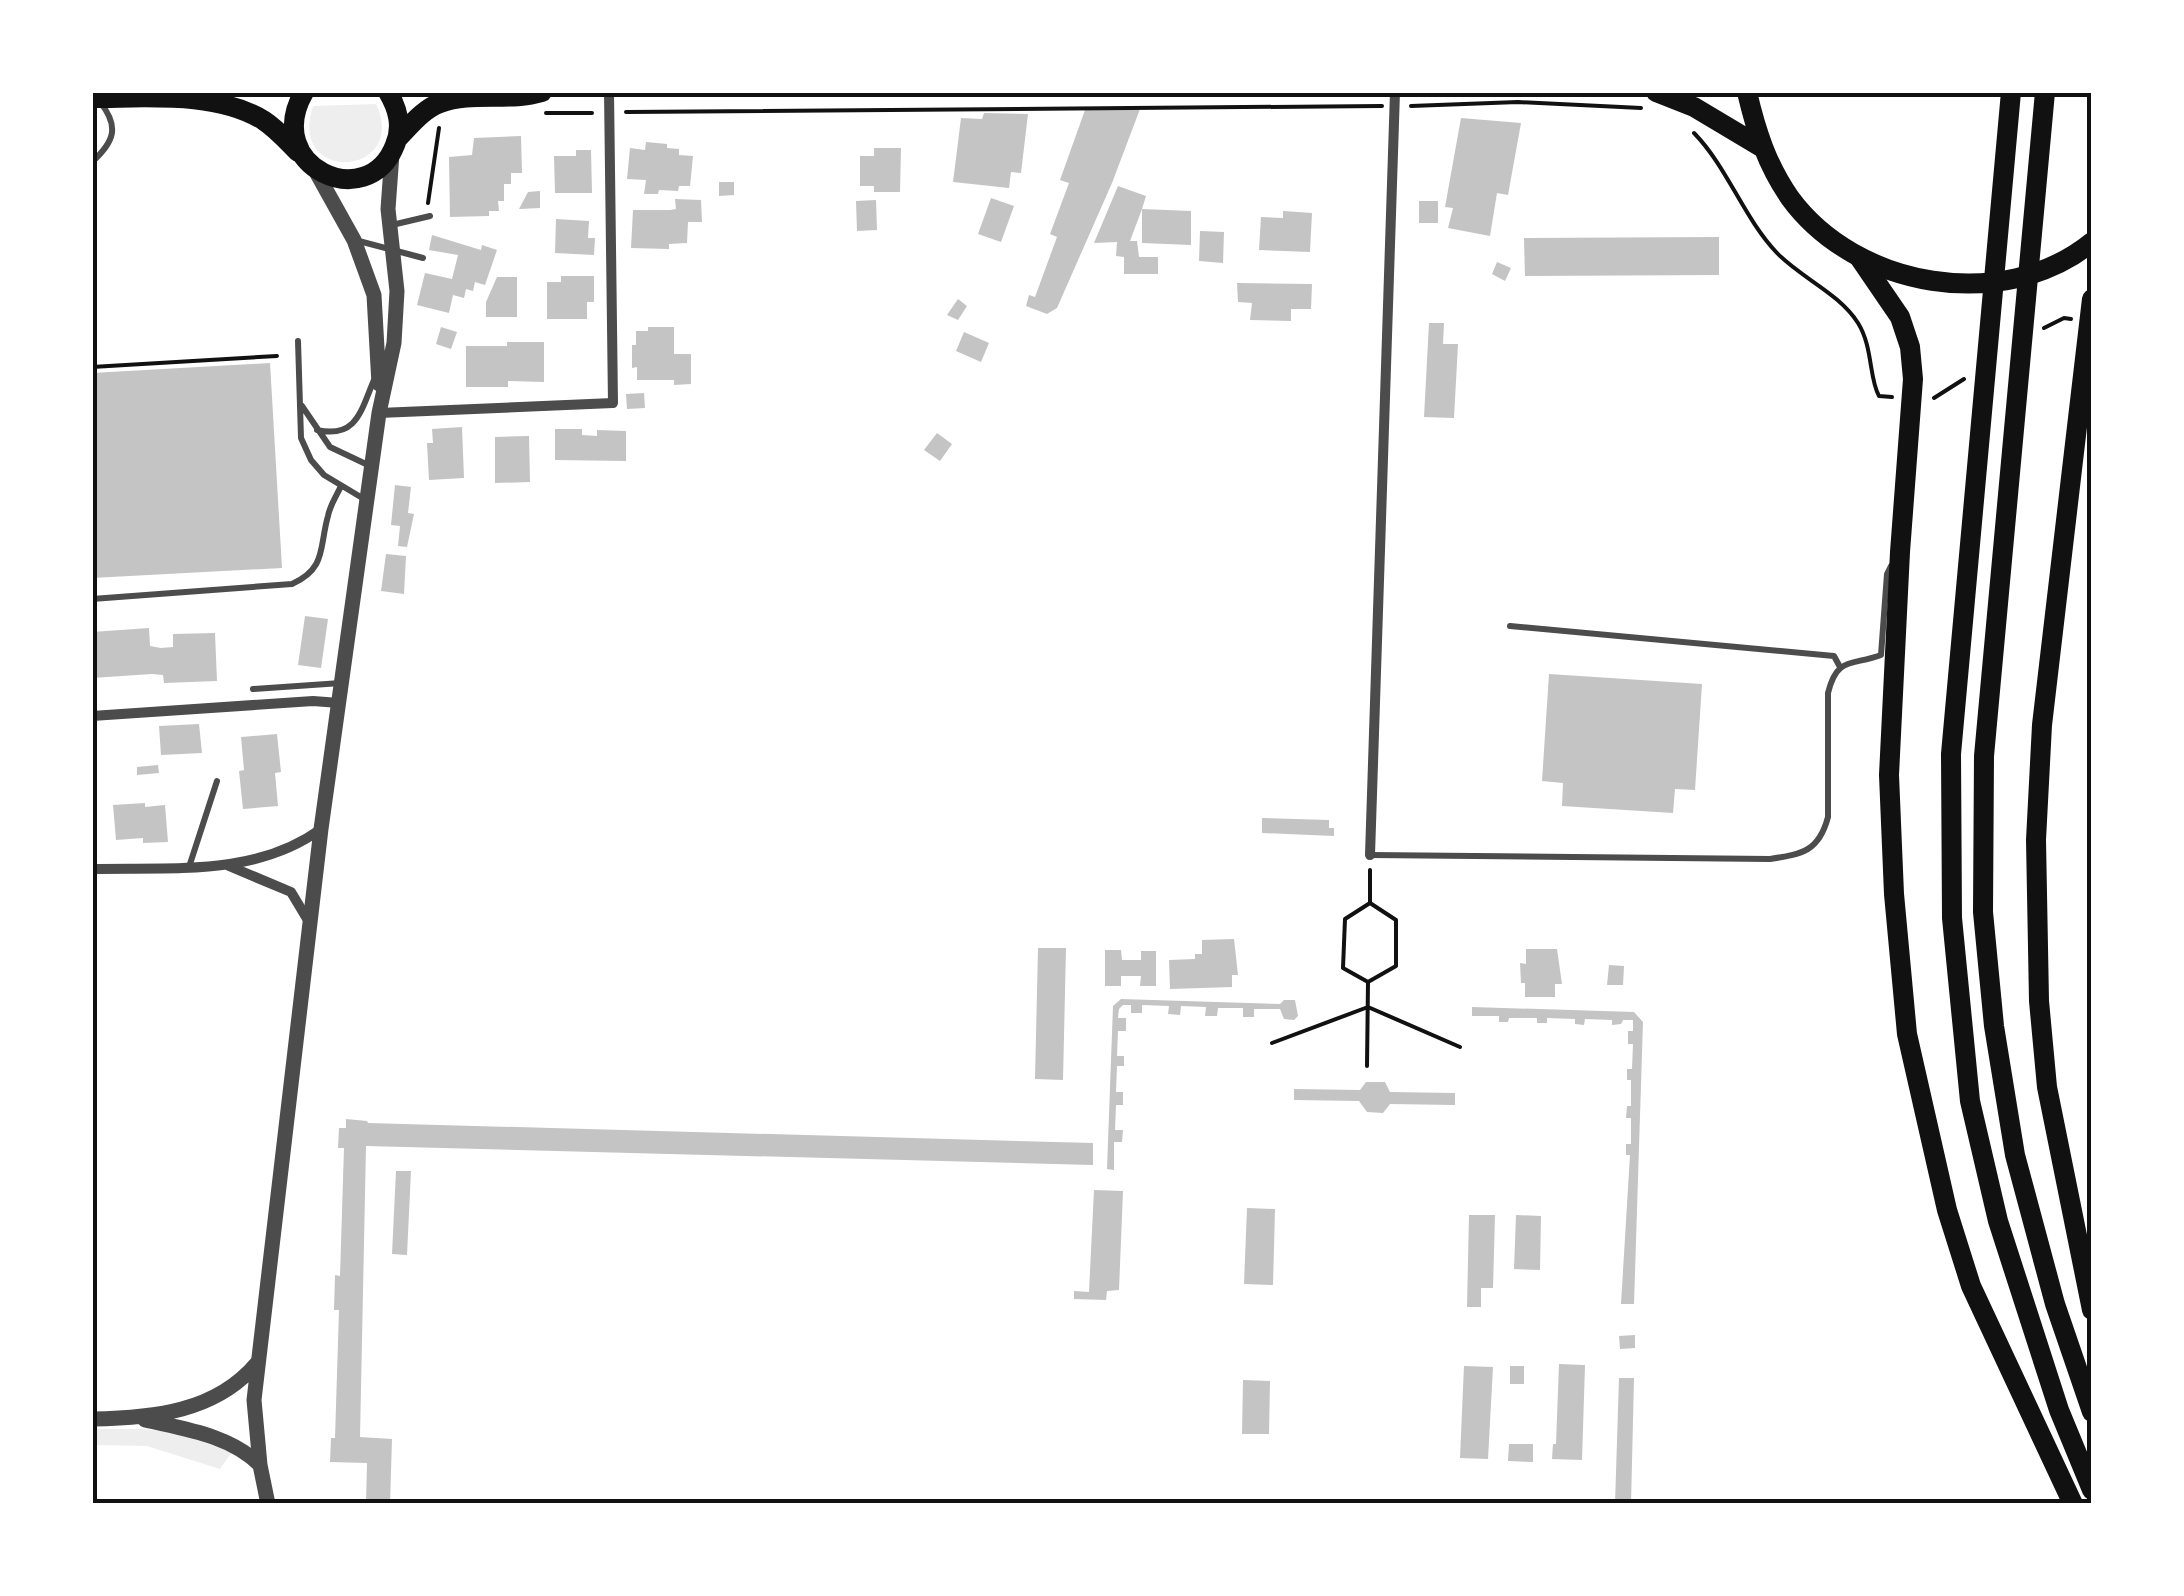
<svg xmlns="http://www.w3.org/2000/svg" width="2184" height="1596" viewBox="0 0 2184 1596" font-family="'Zilla Slab',serif">
<style>
.green{fill:#eee}
.building{fill:#c4c4c4}
.lines{fill:none;stroke-linecap:round;stroke-linejoin:round}
.path{stroke:#111;stroke-width:4}
.service{stroke:#4c4c4c;stroke-width:6}
.minor{stroke:#4c4c4c;stroke-width:10}
.tertiary{stroke:#4c4c4c;stroke-width:15}
.primary{stroke:#111;stroke-width:20}
.trunk{stroke:#111;stroke-width:20}
.neatline{fill:none;stroke:#111;stroke-width:4}
</style>
<rect width="100%" height="100%" fill="#fff"/>
<path class="green" d="M376,104C410,176 287,186 313,106Z
M92,1429H142L180,1433L232,1452L220,1469L147,1446L93,1445Z"/>
<path class="building" d="M1140,109L1112,183L1057,308L1047,314L1026,306L1029,295L1035,297L1057,237L1050,234L1069,183L1060,180L1085,110Z
M984,113L1028,114L1021,173L1011,172L1009,188L953,182L961,118L982,119Z
M1461,118L1521,123L1508,195L1497,193L1490,236L1448,228L1453,208L1445,207Z
M521,136L522,173H511V184H504V201H498L499,211H489V216L450,217L449,157L472,155L474,138Z
M646,142L667,144V148L679,149V155L693,156L690,186H679L678,191L659,190L658,194H644L646,180L627,179L630,148L645,150Z
M874,148H901L900,192H874V186H860V156H874Z
M576,150H591L592,193H555L554,156H576Z
M719,182H734V195L719,196Z
M1118,186L1146,196L1142,209L1191,211V245L1142,243V209L1130,241H1137L1139,257H1158V274H1124V257L1116,256L1117,242L1094,243Z
M540,191V208L519,209L528,192Z
M991,198L1014,206L1001,242L978,234Z
M675,199L701,200L702,222H688L687,243L669,244V249L631,248L633,210H670L676,209Z
M876,200L877,230L857,231L856,201Z
M1419,201H1438V223H1419Z
M1283,211L1312,213L1310,252L1259,250L1261,217L1283,218Z
M556,219L589,221L588,238H595L594,255L555,253Z
M1200,231L1224,232L1223,263L1199,261Z
M432,235L481,250L482,245L497,250L485,285L475,282L473,291L466,289L464,298L453,295L449,313L417,305L425,273L452,279L458,255L429,250Z
M1719,237V275L1525,276L1524,238Z
M1497,262L1511,268L1505,281L1492,274Z
M561,276H594V302H587V319H547V282H561Z
M497,277H517V317H486V302Z
M1237,283L1312,284L1311,309H1291V321L1250,320L1252,303L1238,302Z
M958,299L967,306L958,320L947,315Z
M1429,323H1444L1443,344H1458L1454,418L1424,417Z
M441,327L457,332L451,349L436,344Z
M648,327H674V354H691V384L674,385V380H637V367L632,368V345H636V331H648Z
M964,332L989,343L981,362L956,351Z
M507,342H544V382L508,381V387H466V346H507Z
M270,363L282,568L92,578V373Z
M644,393L645,408L627,409L626,394Z
M462,427L464,478L429,480L427,443H433L432,429Z
M555,429H582V435L597,436V430L626,431V461L555,460Z
M937,433L952,444L940,461L924,450Z
M529,436L530,482L495,483V437Z
M395,485L411,487L408,513L414,514L407,547L398,546L400,526L391,525Z
M386,554L406,556L404,594L381,591Z
M305,616L328,619L321,668L298,665Z
M149,628L150,646L161,648L173,647V634L215,633L217,681L164,683L163,675L152,674L92,678V632Z
M1549,674L1702,684L1695,790L1675,789L1673,813L1562,806L1563,783L1542,781Z
M199,724L202,753L161,755L159,726Z
M277,734L281,772L275,773L278,806L243,809L239,771L244,770L241,737Z
M158,765L159,773L137,775V767Z
M145,803V807L165,805L168,842L143,843V838L116,840L113,805Z
M1262,818L1329,820V828H1334V836L1262,833Z
M1234,939L1238,975H1232V987L1170,989L1169,960L1195,959V954H1202V940Z
M1038,948H1066L1063,1080L1035,1079Z
M1526,949H1557L1562,984H1555V997H1525V983H1521L1520,963L1526,964Z
M1105,950H1121L1122,960H1141V951H1156V986H1140L1141,976H1121V986H1105Z
M1609,965L1624,966L1623,985H1607Z
M1121,999L1280,1004L1284,1000H1295L1298,1016L1294,1020L1284,1019L1280,1009H1254V1017H1243V1008H1218L1217,1016H1205L1206,1007L1181,1006L1180,1015L1168,1014L1169,1006L1142,1005V1013H1131V1005H1123L1119,1009L1118,1018H1126V1031H1118L1117,1056H1124V1066H1117L1116,1092H1123V1105H1116L1115,1130H1123L1122,1142H1114V1170L1107,1169L1113,1006Z
M1472,1007L1634,1012L1643,1022L1634,1304H1621L1630,1155H1626V1144H1631V1118H1626L1627,1106H1631V1080H1627V1069H1632L1633,1044H1628V1031H1633V1020H1623L1621,1024L1612,1025V1020L1585,1019L1584,1025L1575,1024V1019L1547,1018V1023H1537V1018H1509L1508,1022H1499V1016H1472Z
M1366,1082H1385L1390,1092L1455,1093V1105L1390,1104L1383,1113L1367,1112L1359,1101L1294,1100V1089L1360,1090Z
M346,1119L367,1121L368,1123L1093,1143V1165L366,1146L360,1437L392,1439L390,1504H366L367,1463L330,1462L331,1438H335L339,1310H334L335,1275L340,1276L344,1148H338L339,1128H346Z
M396,1171H411L407,1255L392,1254Z
M1094,1190L1123,1191L1119,1290L1107,1291L1106,1300L1074,1299V1291L1089,1292Z
M1247,1208L1275,1209L1273,1285L1244,1284Z
M1469,1215H1495L1493,1288H1481V1307H1467Z
M1516,1215L1541,1216L1540,1270L1514,1269Z
M1635,1335V1348L1620,1349L1619,1336Z
M1559,1364L1585,1365L1582,1460L1552,1459L1553,1444H1556Z
M1464,1366L1493,1367L1488,1459L1460,1458Z
M1510,1366H1524V1384H1510Z
M1619,1378H1634L1631,1504H1615Z
M1243,1380L1270,1381L1269,1434H1242Z
M1509,1444H1533V1462L1508,1461Z"/>
<g class="lines">
<path class="path" d="M1411,106L1518,102L1641,108
M626,112L1382,106
M546,113H592
M1694,133C1728,168 1743,217 1777,253C1801,278 1839,293 1858,323C1873,347 1869,379 1879,396L1892,397
M428,203L439,128
M2044,328L2064,318L2071,319
M92,367L277,356
M1934,398L1964,379
M1370,903L1345,919L1343,968L1368,982L1396,966V920L1370,903V870
M1272,1043L1368,1007L1460,1047
M1367,1066L1368,982"/>
<path class="service" d="M92,162C114,142 120,127 100,102
M392,225L430,216
M355,240L423,258
M298,341L301,438L311,460L324,475L364,499
M302,406L330,447L368,465
M317,430C357,439 361,410 374,380
M92,599L292,584C327,568 319,547 328,516C330,505 337,495 341,486
M1510,626L1834,656L1840,667
M253,689L341,683
M1370,855L1770,859C1803,854 1819,851 1828,817V693C1837,656 1852,666 1881,655L1887,574L1891,566
M189,867L217,781"/>
<path class="minor" d="M379,413L613,403L609,92
M92,716L313,701L339,703
M1370,855L1395,92
M229,866L291,892L309,922
M92,869C171,867 255,877 321,829"/>
<path class="tertiary" d="M315,170L354,240L374,295L379,384
M92,1419C153,1418 216,1412 257,1363
M145,1420C184,1429 230,1435 260,1465
M268,1504L260,1465L254,1400L321,829L379,413L394,343L397,291L388,209L392,154"/>
<path class="primary" d="M304,92C261,167 368,215 395,145C403,126 398,109 388,92
M1656,92L1694,107L1761,147
M1747,92C1756,131 1767,165 1790,198C1856,288 2003,314 2092,242
M92,98C147,98 215,91 263,120C277,129 287,141 298,152
M398,138C410,126 423,109 440,103C472,91 509,102 542,92"/>
<path class="trunk" d="M2011,92L1951,754L1952,918L1970,1101L1998,1221L2059,1410L2092,1490
M2045,92L1984,756L1983,912L1994,1026L2015,1155L2055,1304L2092,1412
M1859,257L1900,317L1910,347L1913,379L1900,552L1889,775L1894,894L1907,1034L1947,1210L1971,1286L2073,1504
M2092,299L2042,725L2036,840L2039,1001L2047,1087L2092,1310"/>
</g>
<rect width="2184" height="1596" fill="none" stroke="#ffffff" stroke-width="190"/>
<rect x="95" y="95" width="1994" height="1406" class="neatline"/>
</svg>
